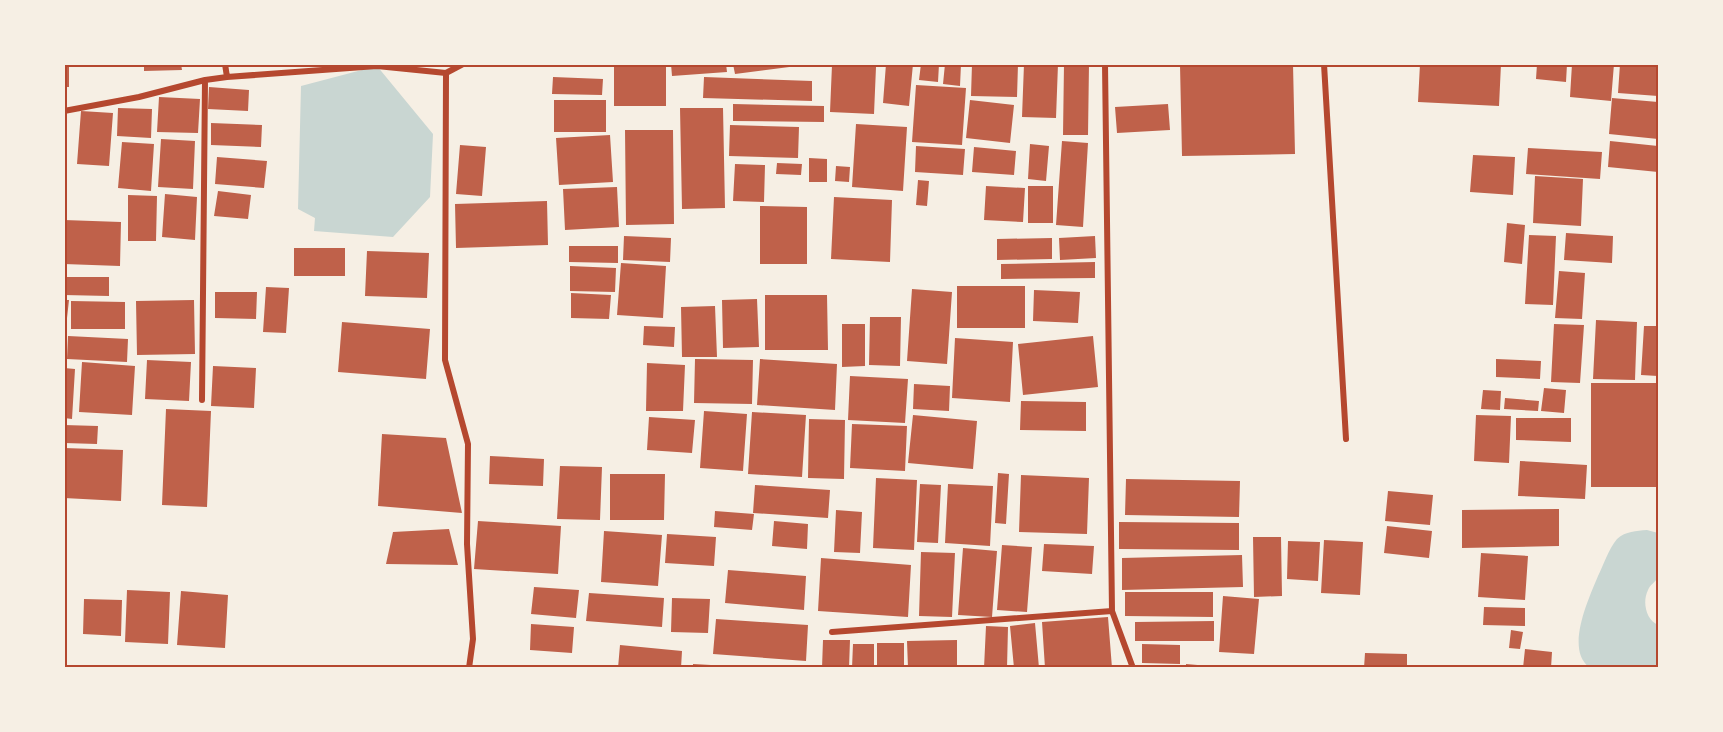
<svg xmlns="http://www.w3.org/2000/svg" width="1723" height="732" viewBox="0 0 1723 732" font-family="'IBM Plex Sans',sans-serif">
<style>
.water{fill:#c9d6d2}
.building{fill:#bf614a}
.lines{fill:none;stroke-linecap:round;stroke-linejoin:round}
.minor{stroke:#b5482f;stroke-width:6}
.neatline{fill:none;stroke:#b5482f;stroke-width:2}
</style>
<rect width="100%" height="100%" fill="#f6efe4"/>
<path class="water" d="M377,66L433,134L430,197L393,237L314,231L315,218L298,209L301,86Z
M1647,530L1658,533V578C1655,582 1650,585 1648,590C1642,602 1646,620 1658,625V667H1589C1565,649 1589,598 1598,576C1604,564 1608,550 1617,539C1626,531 1636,531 1647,530Z"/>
<path class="building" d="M64,64H69V87H64Z
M144,64H181L182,70L144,71Z
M614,64H666V106H614Z
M671,64H726L727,72L672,76Z
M733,64H797V66L735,74Z
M886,64H913L909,106L883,103Z
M921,64H939L938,82L919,80Z
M945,64H961L960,86L943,84Z
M972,64H1018L1017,97L971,96Z
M1024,64H1058L1056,118L1022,117Z
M1064,64H1089L1088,135H1063Z
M1293,64L1295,154L1182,156L1180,65Z
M1420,64H1501L1499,106L1418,102Z
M1537,64H1567L1566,82L1536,79Z
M1572,64H1614L1611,101L1570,97Z
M1620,64H1658V96L1618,93Z
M832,65L876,67L874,114L830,112Z
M553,77L603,79L602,95L552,94Z
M704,77L812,81V101L703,98Z
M916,85L966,88L962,145L912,142Z
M209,87L249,90L248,111L208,109Z
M159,97L200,99L198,133L157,132Z
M1612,98L1658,102V139L1609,134Z
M554,100H606V132H554Z
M970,100L1014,105L1010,143L966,138Z
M733,104L824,106V122L733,121Z
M1168,104L1170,130L1117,133L1115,107Z
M118,108L152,109L151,138L117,136Z
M680,108H723L725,208L682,209Z
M81,111L113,113L109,166L77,164Z
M211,123L262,125L261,147L211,145Z
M856,124L907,127L903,191L852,187Z
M730,125L799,127L798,158L729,156Z
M625,130H673L674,224L626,225Z
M610,135L613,182L559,185L556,138Z
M161,139L195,141L193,189L158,187Z
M1062,141L1088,143L1083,227L1056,225Z
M1610,141L1658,146V172L1608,167Z
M122,142L154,144L151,191L118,188Z
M1030,144L1049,146L1046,181L1028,179Z
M460,145L486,147L482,196L456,194Z
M916,146L965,149L963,175L915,172Z
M974,147L1016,151L1014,175L972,172Z
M1528,148L1602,152L1600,179L1526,174Z
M1473,155L1515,157L1513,195L1470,192Z
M217,157L267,161L264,188L215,184Z
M809,158L827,159V182H809Z
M777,163L802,164L801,175L776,174Z
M735,164L765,165L764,202L733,201Z
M836,166L850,167L849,182L835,181Z
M1535,176L1583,179L1581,226L1533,223Z
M918,180L929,181L927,206L916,205Z
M986,186L1025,188L1023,222L984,220Z
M1028,186H1053V223H1028Z
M617,187L619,227L565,230L563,189Z
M218,191L251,195L248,219L214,216Z
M165,194L197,197L195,240L162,237Z
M128,195L157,196L156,241H128Z
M834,197L892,200L890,262L831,259Z
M547,201L548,245L456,248L455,204Z
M760,206L807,207V264H760Z
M64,220L121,222L120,266L64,264Z
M1507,223L1525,225L1522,264L1504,262Z
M1566,233L1613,236L1612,263L1564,260Z
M1529,235L1556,236L1553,305L1525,304Z
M624,236L671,238L670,262L623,260Z
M1095,236L1096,258L1060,260L1059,238Z
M1052,238V259L997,260V239Z
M569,246H618V263L569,262Z
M294,248H345V276H294Z
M367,251L429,253L427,298L365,296Z
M1095,262V278L1001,279V264Z
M621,263L666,266L663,318L617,315Z
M570,266L616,268L615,292L570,291Z
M1559,271L1585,273L1582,319L1555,318Z
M64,277H109V296L64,295Z
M957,286H1025V328H957Z
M266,287L289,288L286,333L263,332Z
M912,289L952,292L947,364L907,361Z
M1034,290L1080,292L1078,323L1033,321Z
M215,292H257L256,319L215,318Z
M571,293L611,295L609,319L571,318Z
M765,295H827L828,350H765Z
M757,299L759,347L723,348L722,300Z
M64,300H69L66,327H64Z
M194,300L195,354L137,355L136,301Z
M71,301L125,302V329H71Z
M715,306L717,357H682L681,307Z
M870,317H901L900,366L869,365Z
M1596,320L1637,322L1635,380L1593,379Z
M342,322L430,329L426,379L338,372Z
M842,324H865V366L842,367Z
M1554,324L1584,325L1580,383L1551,382Z
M644,326L675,327L674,347L643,345Z
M1644,326H1658V376L1641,375Z
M68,336L128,339L127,362L67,359Z
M1093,336L1098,387L1023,395L1018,344Z
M955,338L1013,342L1010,402L952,398Z
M695,359L753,360L752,404L694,403Z
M760,359L837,364L835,410L757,405Z
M1496,359L1541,361L1540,379L1496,377Z
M147,360L191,362L189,401L145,399Z
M82,362L135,366L132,415L79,412Z
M647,363L685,365L683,411H646Z
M213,366L256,368L254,408L211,406Z
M64,368L75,369L72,419L64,418Z
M850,376L908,379L905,423L848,420Z
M1591,383H1658V487H1591Z
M914,384L950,386L949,411L913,409Z
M1544,388L1566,390L1564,413L1541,411Z
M1483,390L1501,391L1500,410L1481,409Z
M1505,398L1539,401L1538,411L1504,409Z
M1021,401L1086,402V431L1020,430Z
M166,409L211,411L207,507L162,505Z
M704,411L747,414L743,471L700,468Z
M752,412L806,415L802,477L748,474Z
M913,415L977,421L973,469L908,463Z
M1476,415L1511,416L1509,463L1474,461Z
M649,417L695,420L692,453L647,450Z
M1516,418H1571V442L1516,440Z
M809,419L845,420L844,479L808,478Z
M852,424L907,426L905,471L850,468Z
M64,425L98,426L97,444L64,443Z
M382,434L446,438L462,513L378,506Z
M64,448L123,450L121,501L64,498Z
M490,456L544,459L543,486L489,484Z
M1520,461L1587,465L1585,499L1518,496Z
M560,466L602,467L600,520L557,519Z
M998,473L1009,474L1006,524L995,523Z
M610,474H665L664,520H610Z
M1021,475L1089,478L1087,534L1019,532Z
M876,478L917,480L914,550L873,548Z
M1126,479L1240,481L1239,517L1125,515Z
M920,484L941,485L938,543L917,542Z
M948,484L993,486L990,546L945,543Z
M755,485L830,490L828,518L753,513Z
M1388,491L1433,495L1430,525L1385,521Z
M1559,509V546L1462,548V510Z
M836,510L862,512L860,553L834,552Z
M715,511L754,514L752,530L714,527Z
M478,521L561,526L558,574L474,569Z
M774,521L808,524L807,549L772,546Z
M1119,522L1239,523V550L1119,549Z
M1387,526L1432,531L1429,558L1384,553Z
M449,529L458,565L386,564L393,532Z
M604,531L662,535L658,586L601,582Z
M667,534L716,537L714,566L665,563Z
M1253,537H1281L1282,596L1254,597Z
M1324,540L1363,542L1360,595L1321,593Z
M1288,541L1320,542L1318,581L1287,579Z
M1044,544L1094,546L1092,574L1042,571Z
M1002,545L1032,547L1027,612L997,610Z
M963,548L997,551L992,617L958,615Z
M921,552L955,553L952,617L919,616Z
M1481,553L1528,556L1525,600L1478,597Z
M1242,555L1243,587L1122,590V558Z
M821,558L911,565L908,617L818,611Z
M728,570L806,576L804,610L725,603Z
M534,587L579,590L576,618L531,614Z
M127,590L170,592L168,644L125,642Z
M181,591L228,595L225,648L177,645Z
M1125,592H1213V617L1125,616Z
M589,593L664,598L662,627L586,621Z
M1223,596L1259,599L1254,654L1219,652Z
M672,598L710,599L708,633L671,632Z
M84,599L122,600L121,636L83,634Z
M1484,607L1525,608V626L1483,625Z
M1108,617L1112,668H1045L1042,622Z
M716,619L808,625L806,661L713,654Z
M1214,621V641H1135V622Z
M1035,623L1039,668H1014L1010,626Z
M531,624L574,627L572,653L530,650Z
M986,626L1008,627L1007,668H984Z
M1511,630L1523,632L1520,649L1509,648Z
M823,640H850L849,668H822Z
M957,640V668H908L907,641Z
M877,643H904V668H877Z
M853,644H874V668H852Z
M1142,644L1180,645V664L1142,663Z
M620,645L682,651L681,668H618Z
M1525,649L1552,652L1551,668H1523Z
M1365,653L1407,654V668H1364Z
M693,664L729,666L728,668H693Z
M1186,664L1209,666L1208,668H1186Z"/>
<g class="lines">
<path class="minor" d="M225,64L227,77
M1105,64L1112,611L1133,668
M1324,64L1346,439
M446,73L445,360L468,444L467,544L473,639L469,668
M64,111L139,97L205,80L227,77L377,66L446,73L463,64
M202,400L205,80
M832,632L1112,611"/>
</g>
<rect width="1723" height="732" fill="none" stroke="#f6efe4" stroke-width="132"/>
<rect x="66" y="66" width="1591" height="600" class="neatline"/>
</svg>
